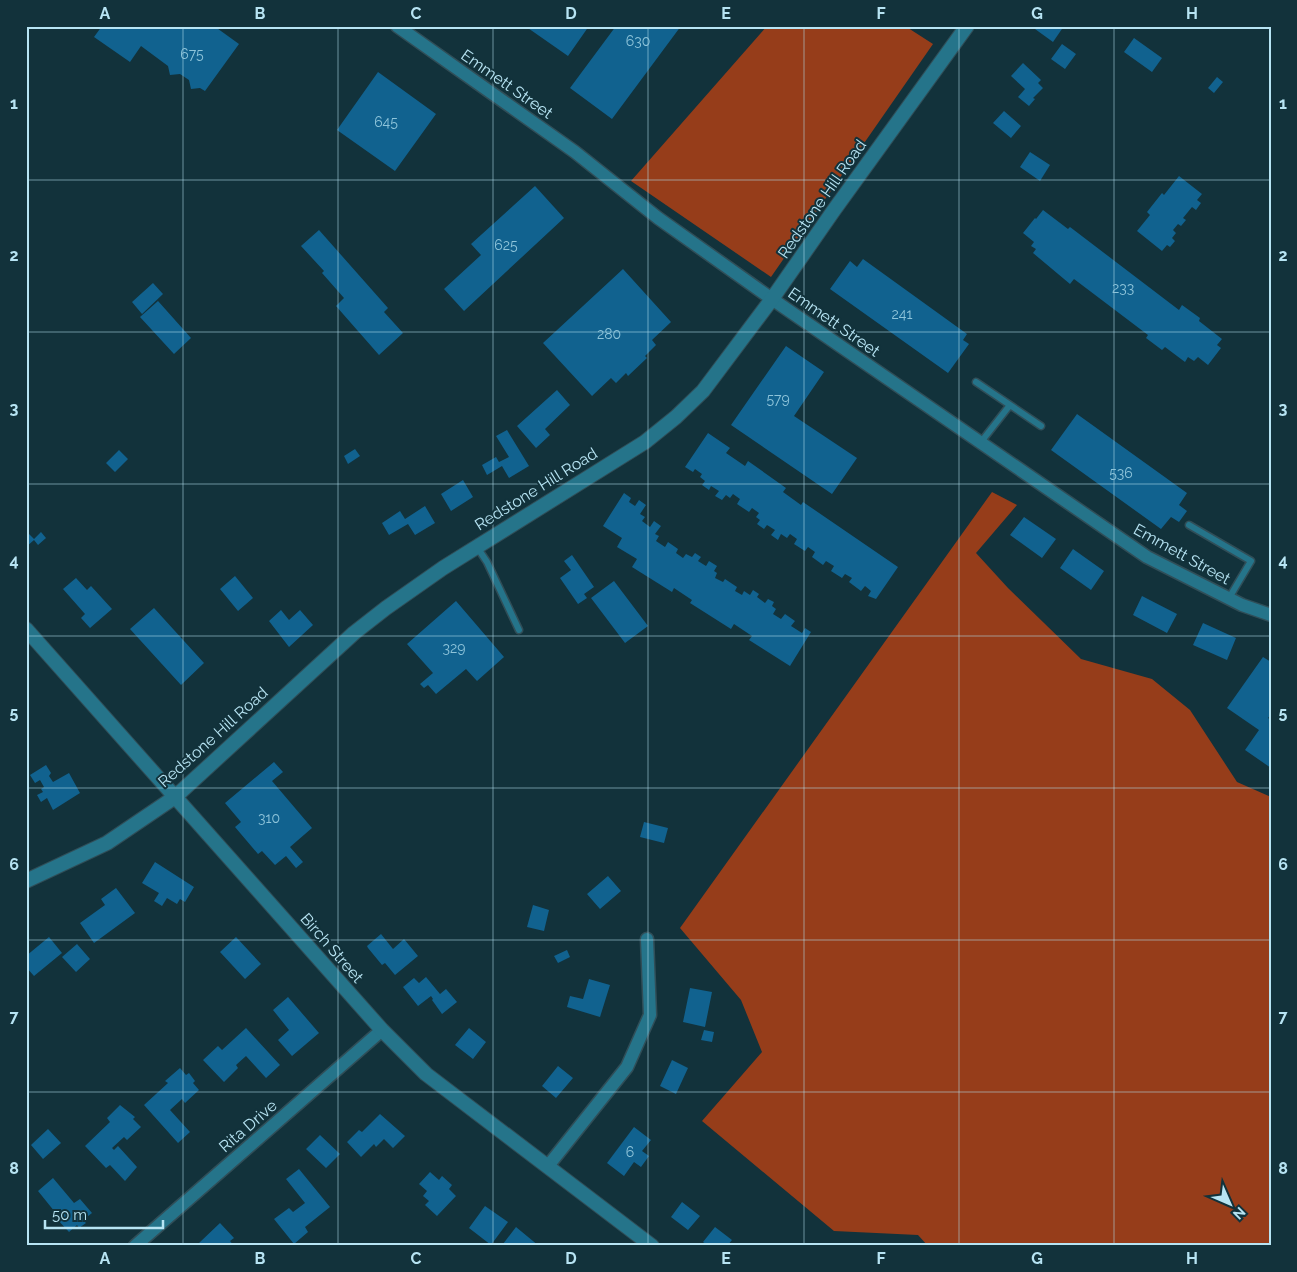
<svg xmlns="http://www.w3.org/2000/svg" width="1297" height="1272" viewBox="0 0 1297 1272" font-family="Raleway,sans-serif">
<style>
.forest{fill:#963d1a}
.building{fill:#11628f}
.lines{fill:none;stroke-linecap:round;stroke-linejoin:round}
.service-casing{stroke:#304e58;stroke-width:9}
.minor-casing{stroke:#304e58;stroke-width:15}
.secondary-casing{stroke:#304e58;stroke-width:16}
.service{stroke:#25748a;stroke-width:6}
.minor{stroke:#25748a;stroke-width:12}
.secondary{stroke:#25748a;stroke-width:14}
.grid{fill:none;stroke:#b7e4f3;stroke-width:1;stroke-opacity:0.55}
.labels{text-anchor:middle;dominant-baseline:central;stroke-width:4;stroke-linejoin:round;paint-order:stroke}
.number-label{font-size:14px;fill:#8ec4da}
.street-label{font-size:16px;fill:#b7e4f3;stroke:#12323b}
.neatline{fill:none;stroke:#b7e4f3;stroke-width:2}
.grid-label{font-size:16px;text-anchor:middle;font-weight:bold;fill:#b7e4f3}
</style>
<rect width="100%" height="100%" fill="#12323b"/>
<path class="forest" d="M767,26H905L933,44L771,277L631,181Z
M992,492L1017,505L976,553L1008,588L1081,659L1152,679L1190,710L1237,782L1271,797V1246H928L918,1235L834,1231L702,1121L762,1052L741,1000L680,928Z"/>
<path class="building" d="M102,26H214L239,44L205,91L200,88L191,89L189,80L180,74L170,75L168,66L141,46L130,62L94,37Z
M525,26H589L568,56Z
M616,26H681L612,119L570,88Z
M1037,26H1064L1053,42L1035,29Z
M1134,38L1162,58L1152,72L1124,52Z
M1062,44L1076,54L1065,69L1051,59Z
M1023,63L1041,80L1038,83L1043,88L1033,98L1035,99L1029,106L1018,97L1025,89L1011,76Z
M378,72L436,114L395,171L337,130Z
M1217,77L1223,82L1214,93L1208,88Z
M1004,111L1021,126L1011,138L993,123Z
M1030,152L1050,165L1040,181L1020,167Z
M1179,176L1202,194L1197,200L1201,203L1196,210L1192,207L1183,218L1186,220L1181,226L1178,224L1173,230L1176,233L1172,238L1175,241L1170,247L1167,245L1162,251L1137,231L1150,215L1147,212L1162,193L1164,195Z
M535,186L564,218L464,311L444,289L481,255L471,244Z
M1043,210L1068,229L1070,227L1179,310L1182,305L1200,318L1199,321L1222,339L1217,345L1221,348L1208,365L1198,357L1194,361L1188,357L1185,362L1165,347L1162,350L1146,338L1148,335L1074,279L1070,284L1033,253L1036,249L1031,246L1034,242L1023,233L1035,218L1036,219Z
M319,230L388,308L384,312L403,333L379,355L336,306L344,298L322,273L324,271L301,246Z
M863,259L967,334L963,340L969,344L948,373L830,289L850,261L857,267Z
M623,269L671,322L652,340L656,345L645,356L647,358L628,376L626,373L616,383L611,378L592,396L543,343Z
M153,283L163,294L142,314L132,302Z
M158,301L191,338L174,354L140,317Z
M786,346L824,372L794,416L857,458L832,494L731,425Z
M557,390L570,405L545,429L550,435L536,448L517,426Z
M1077,414L1187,493L1179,505L1187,511L1179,522L1171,517L1161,529L1051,450Z
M507,430L529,466L509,478L502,466L487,475L482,465L496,457L499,462L509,457L496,436Z
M708,433L730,448L726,453L745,466L748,461L786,488L783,492L801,505L803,502L898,567L876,599L868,596L871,591L865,586L861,591L849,582L852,578L845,574L842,578L831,571L834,566L826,561L823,565L812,557L815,552L808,547L805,551L794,544L797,539L790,534L787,538L781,534L778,540L771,535L775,530L767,525L764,529L757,524L760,520L756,517L759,513L752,508L749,512L737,504L740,499L733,494L730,498L726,495L722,500L715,496L719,491L711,486L709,490L702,485L705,481L700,477L702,474L695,469L693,472L685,467Z
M355,449L360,456L348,464L344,456Z
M119,450L128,459L115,472L106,463Z
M463,480L473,497L451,511L441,494Z
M624,493L631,498L629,502L635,506L639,500L646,505L640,514L645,517L642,521L650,527L654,521L661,526L655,534L659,536L656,541L665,547L668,542L678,549L676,553L683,558L686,554L692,557L695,553L701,557L698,561L706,566L709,561L717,566L714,571L717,573L715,578L723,582L725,579L737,587L735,591L742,595L744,591L750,595L753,590L759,594L757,597L765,603L768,599L774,602L772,606L776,609L773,614L781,619L785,614L795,621L791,626L802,633L805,628L811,632L790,666L749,640L752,636L734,624L731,629L690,603L692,600L674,588L672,592L632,567L637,559L617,547L622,538L603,526Z
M425,506L435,523L415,535L408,524L389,535L382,523L400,511L405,519Z
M1024,517L1056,539L1042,558L1010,535Z
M26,531L34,539L41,532L46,538L38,545L34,540L26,547Z
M1073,549L1104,571L1091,590L1060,568Z
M572,555L594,587L584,594L587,598L578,604L560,578L571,570L564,561Z
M235,576L253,598L238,611L220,589Z
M76,578L87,590L91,586L112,609L90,628L81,618L85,614L63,589Z
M614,581L648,626L625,643L591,598Z
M1142,596L1177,614L1167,633L1133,615Z
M456,601L504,657L477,681L466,669L436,694L428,685L424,688L420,684L433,673L407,644Z
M154,608L204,663L181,685L130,629Z
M281,610L289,620L300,610L313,625L289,647L269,621Z
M1203,623L1236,638L1227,660L1193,645Z
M1263,657L1271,662V714L1268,718L1271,720V768L1245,750L1259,730L1227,708Z
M274,762L283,772L272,781L312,828L290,847L303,862L296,868L286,856L275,865L262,851L258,854L235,827L241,822L225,803Z
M46,765L51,773L49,776L53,782L69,773L80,793L53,810L47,798L41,802L37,795L43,792L41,789L44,787L40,780L35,783L30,775Z
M644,822L668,828L664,843L640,837Z
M155,862L194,887L185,902L180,899L177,904L167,898L162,906L154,901L159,893L142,883Z
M608,876L621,891L600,909L587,894Z
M116,888L135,913L94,943L80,923L105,905L101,899Z
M533,905L549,910L544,931L527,927Z
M381,934L393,949L404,939L418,956L395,975L385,963L382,965L368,948L367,946Z
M49,937L62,953L34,976L26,967V956Z
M236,937L261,964L245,979L220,952Z
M77,944L90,959L76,972L62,957Z
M567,950L570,957L558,963L554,956Z
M426,977L440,994L446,989L457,1002L442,1014L432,1000L433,999L431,996L418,1006L403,987L414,978L419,983Z
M589,979L610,985L600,1017L567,1007L570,996L583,999Z
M690,988L712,992L705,1027L683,1022Z
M288,997L319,1033L292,1056L278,1040L289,1030L273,1010Z
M246,1028L280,1065L266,1078L246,1056L236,1065L238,1068L224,1082L203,1060L218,1046L222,1050Z
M469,1028L486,1042L473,1059L455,1045Z
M704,1030L714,1032L712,1042L701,1040Z
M672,1060L688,1068L676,1094L660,1086Z
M558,1066L573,1078L556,1098L542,1086Z
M180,1068L186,1075L189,1073L195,1081L193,1083L199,1090L185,1103L182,1099L170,1110L190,1132L178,1143L144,1105L168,1083L165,1081Z
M120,1105L135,1117L133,1119L141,1127L127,1140L124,1137L112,1148L114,1150L118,1146L137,1167L125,1181L110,1165L106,1168L85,1146L110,1122L107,1118Z
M380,1114L405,1136L393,1148L384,1139L376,1147L374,1144L361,1157L347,1142L359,1130L362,1132Z
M634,1127L651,1140L642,1151L649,1156L641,1167L634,1162L624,1176L607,1163Z
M48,1129L61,1143L43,1159L31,1145Z
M320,1135L340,1154L326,1168L306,1149Z
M299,1169L330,1207L305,1227L308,1232L294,1244L274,1219L289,1208L293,1212L305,1203L286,1179Z
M430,1172L439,1180L442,1176L452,1185L449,1189L456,1196L437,1216L425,1205L429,1201L423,1196L427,1191L419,1184Z
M53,1178L74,1203L80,1199L92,1213L83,1220L86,1223L79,1228L77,1225L69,1232L57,1219L59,1217L38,1191Z
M682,1202L700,1216L688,1230L671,1217Z
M485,1206L508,1222L491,1245L469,1228Z
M220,1223L234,1238L230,1241L234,1246H201L199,1243Z
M516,1227L539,1246H505L503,1244Z
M715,1227L732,1240L727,1246H708L703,1242Z"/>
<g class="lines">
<g class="service-casing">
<path id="service" d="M976,382L1010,405L981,442
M1010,405L1041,426
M1189,525L1251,561L1229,598
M477,547L487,562L519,630"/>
</g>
<g class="minor-casing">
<path id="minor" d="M397,26L575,152L658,218L772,299L1147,557L1242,605L1271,615
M548,1166L627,1067L650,1015L647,939
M135,1246L382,1030"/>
</g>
<g class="secondary-casing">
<path id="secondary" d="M26,629L382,1030L426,1074L652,1246
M26,881L107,843L175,797L354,633L386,608L443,568L645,442L676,417L703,391L772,299L834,210L967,26"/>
</g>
<use href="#service" class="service"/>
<use href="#minor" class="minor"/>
<use href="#secondary" class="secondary"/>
</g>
<path class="grid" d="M183,26V1246M338,26V1246M493,26V1246M648,26V1246M804,26V1246M959,26V1246M1114,26V1246M26,180H1271M26,332H1271M26,484H1271M26,636H1271M26,788H1271M26,940H1271M26,1092H1271"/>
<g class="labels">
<g class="number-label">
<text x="638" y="41">630</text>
<text x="192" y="54">675</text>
<text x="386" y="122">645</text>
<text x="506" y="245">625</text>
<text x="1123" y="288">233</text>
<text x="902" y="314">241</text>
<text x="609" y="334">280</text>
<text x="778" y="399">579</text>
<text x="1121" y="473">536</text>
<text x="454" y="648">329</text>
<text x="269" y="818">310</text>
<text x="630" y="1152">6</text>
</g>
<g class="street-label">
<text transform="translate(507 84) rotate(35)">Emmett Street</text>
<text transform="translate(822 199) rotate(-55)">Redstone Hill Road</text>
<text transform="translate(834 322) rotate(35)">Emmett Street</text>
<text transform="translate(536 489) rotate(-32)">Redstone Hill Road</text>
<text transform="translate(1182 554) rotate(29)">Emmett Street</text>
<text transform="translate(213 737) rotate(-42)">Redstone Hill Road</text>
<text transform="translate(332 948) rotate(49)">Birch Street</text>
<text transform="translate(248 1126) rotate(-41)">Rita Drive</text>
</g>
</g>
<rect width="1297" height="1272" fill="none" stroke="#12323b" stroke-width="55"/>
<g transform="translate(1230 1204) rotate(135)" stroke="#12323b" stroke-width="4" paint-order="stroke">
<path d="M0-4L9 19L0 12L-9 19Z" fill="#b7e4f3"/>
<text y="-8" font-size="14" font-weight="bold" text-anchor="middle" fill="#b7e4f3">N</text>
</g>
<path d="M45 1220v8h118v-8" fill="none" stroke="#b7e4f3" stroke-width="2.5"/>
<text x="52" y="1220" font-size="15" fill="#b7e4f3" stroke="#12323b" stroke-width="4" paint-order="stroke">50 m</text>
<rect x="28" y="28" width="1242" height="1216" class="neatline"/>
<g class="grid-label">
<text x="105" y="19">A</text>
<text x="260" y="19">B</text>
<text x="416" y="19">C</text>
<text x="571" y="19">D</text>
<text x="726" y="19">E</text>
<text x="881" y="19">F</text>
<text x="1037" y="19">G</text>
<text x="1192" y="19">H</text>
<text x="14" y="109">1</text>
<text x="1283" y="109">1</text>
<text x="14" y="261">2</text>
<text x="1283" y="261">2</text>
<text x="14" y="414">3</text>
<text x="1283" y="414">3</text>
<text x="14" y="566">4</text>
<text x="1283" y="566">4</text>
<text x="14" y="718">5</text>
<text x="1283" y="718">5</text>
<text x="14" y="870">6</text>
<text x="1283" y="870">6</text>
<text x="14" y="1022">7</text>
<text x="1283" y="1022">7</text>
<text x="14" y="1174">8</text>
<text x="1283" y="1174">8</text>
<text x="105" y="1264">A</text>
<text x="260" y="1264">B</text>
<text x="416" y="1264">C</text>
<text x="571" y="1264">D</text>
<text x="726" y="1264">E</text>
<text x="881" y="1264">F</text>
<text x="1037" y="1264">G</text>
<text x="1192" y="1264">H</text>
</g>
</svg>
